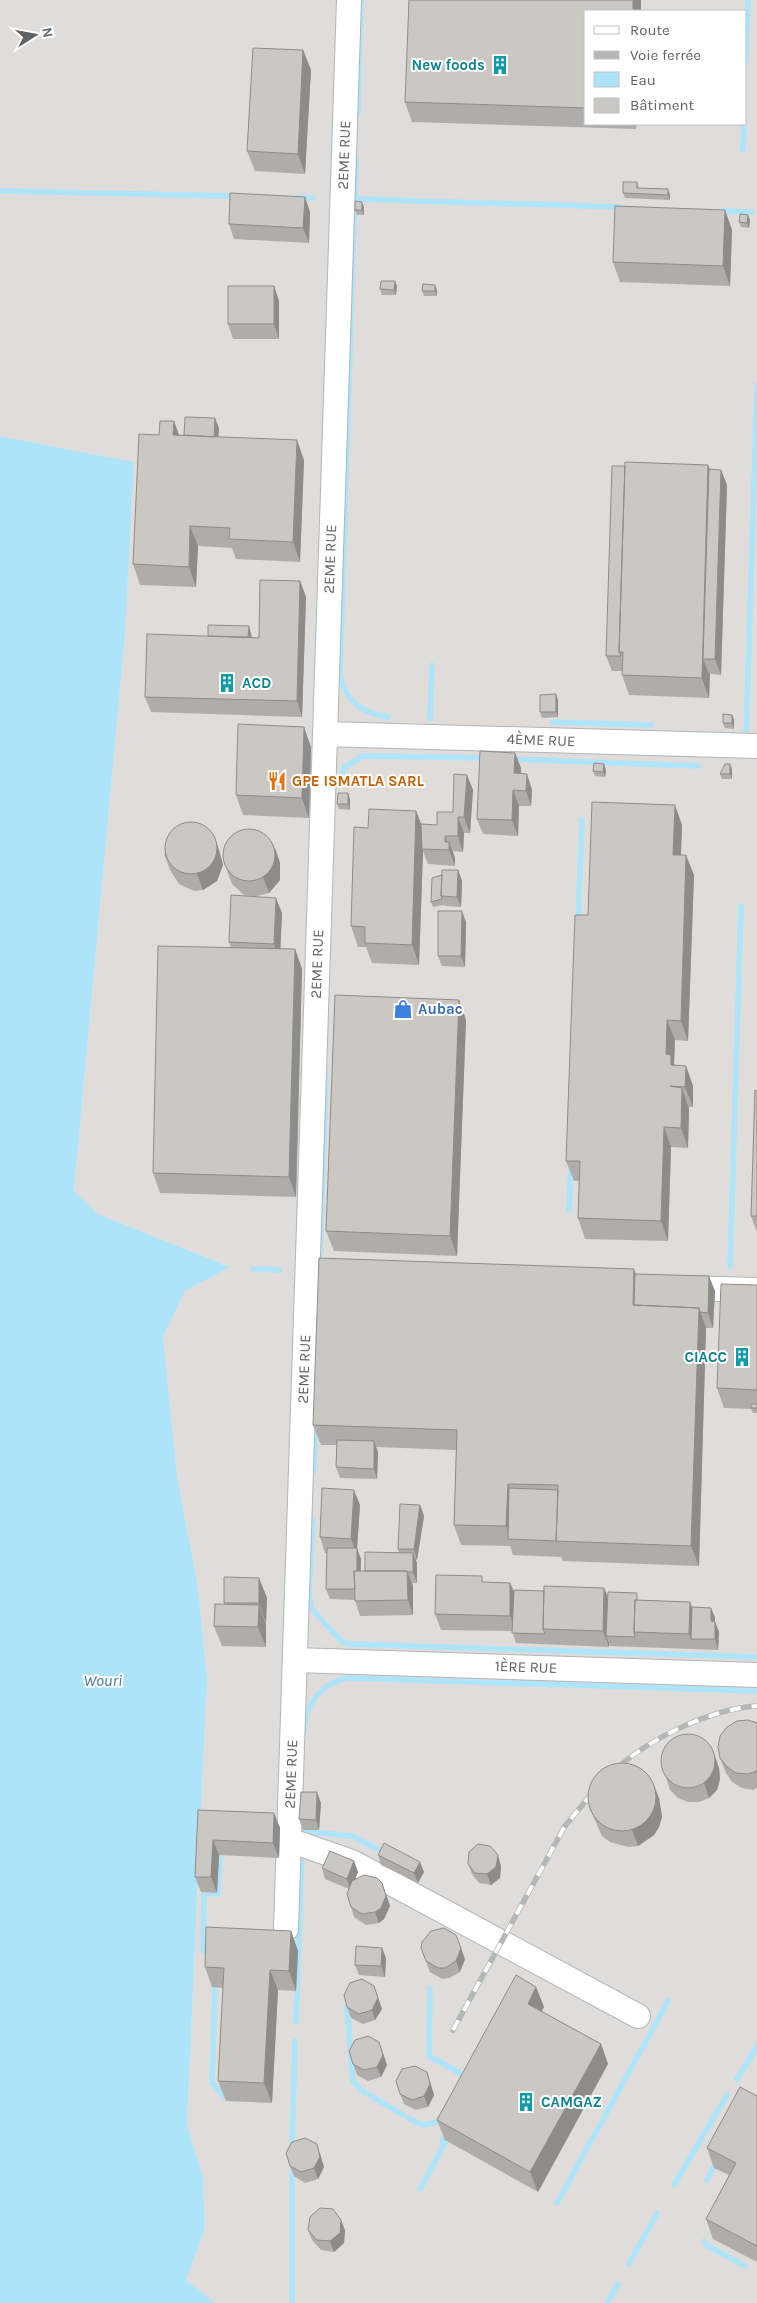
<svg xmlns="http://www.w3.org/2000/svg" width="757" height="2303" viewBox="0 0 757 2303" font-family="Karla,sans-serif">
<style>
.industrial{fill:#dfdcd9;fill-rule:evenodd}
.water{fill:#aee4f9}
.lines{fill:none;stroke-linecap:round;stroke-linejoin:round}
.stream{stroke:#aee4f9;stroke-width:5.5}
.minor-casing{stroke:#b2b5b8;stroke-width:26}
.minor{stroke:#fff;stroke-width:24}
.rail-casing{stroke:#b5b6b6;stroke-width:5.5}
.rail{stroke:#fff;stroke-width:4;stroke-dasharray:11;stroke-linecap:butt}
.wall{fill:#afaca9}
.shaded-wall{fill:#8e8c89}
.building{fill:#cbc8c4;stroke:#8e8c89}
.labels{text-anchor:middle;dominant-baseline:central;stroke-width:4;stroke-linejoin:round;paint-order:stroke}
.culture-label{font-size:15px;font-weight:bold;fill:#0d838f;stroke:#fff;text-anchor:end}
.street-label{font-size:15px;fill:#5f6366;stroke:#fff}
.food-label{font-size:15px;font-weight:bold;fill:#c56008;stroke:#fff;text-anchor:start}
.shop-label{font-size:15px;font-weight:bold;fill:#366cbe;stroke:#fff;text-anchor:start}
.water-label{font-size:16px;font-style:italic;fill:#447b9a;stroke:#fff}
</style>
<rect width="100%" height="100%" fill="#f0ede7"/>
<path class="industrial" d="M0,0H757V2303H215L186,2280L205,2228L203,2177L187,2125L207,1677L198,1587L177,1476L163,1337L185,1291L230,1267L98,1214L74,1191L125,634L134,462L0,436ZM586,11H746V124H586Z"/>
<path class="water" d="M0,436L134,462L125,634L74,1191L98,1214L230,1267L185,1291L163,1337L177,1476L198,1587L207,1677L187,2125L203,2177L205,2228L186,2280L215,2303H0Z"/>
<g class="lines">
<path class="stream" d="M746,61L748,0
M358,114L361,0
M743,150L744,124
M356,158L340,675C346,702 362,713 388,717
M0,191L236,196
M298,197L313,198
M355,199L620,207
M720,211L752,212
M430,719L432,665
M553,722L651,725
M746,740L757,385
M512,759L698,766
M333,791L345,767L362,756L488,758
M578,923L582,820
M569,1210L571,1164
M320,1263L326,1075
M730,1266L741,906
M253,1269L279,1270
M314,1470L316,1423
M313,1520L309,1591L311,1608L341,1641L348,1644L757,1657
M304,1730C305,1704 322,1683 347,1678L757,1691
M304,1831L352,1836L385,1853
M211,1951H203L204,1893L218,1894L220,1856
M215,1987L212,2083L225,2097
M430,1989L429,2056L467,2077
M350,2000L347,2007L353,2081L361,2090L403,2115
M296,2022L302,1850
M737,2079L757,2046
M408,2118L423,2125L437,2122L440,2117
M292,2148L295,2041
M707,2180L717,2161
M674,2185L727,2095
M420,2189L445,2143L442,2141L448,2132
M557,2203L668,2001
M704,2241L706,2245L745,2266
M629,2264L657,2213
M292,2303V2173
M607,2303L618,2284"/>
<g class="minor-casing">
<path id="minor" d="M325,734L757,746
M681,1288L757,1290
M295,1660L757,1675
M289,1840L352,1862L638,2016
M286,1929L349,0"/>
</g>
<use href="#minor" class="minor"/>
<g class="rail-casing">
<path id="rail" d="M614,1771C648,1739 710,1709 757,1706
M453,2030L565,1826L599,1785"/>
</g>
<use href="#rail" class="rail"/>
</g>
<path class="wall" d="M586,11V124H637L636,129L412,122L405,102Z
M303,50L311,70L305,174L255,171L247,151Z
M637,182L639,188L668,189L670,195V200L625,198L623,193Z
M305,197L310,212L309,243L234,239L229,224Z
M364,207V215H357L355,210Z
M725,210L732,230L730,286L620,282L613,262Z
M748,215L750,220L749,228L741,227L739,222Z
M274,286L279,301V339H233L228,324Z
M397,286L396,295H382L380,289Z
M437,290V296H424L422,291Z
M174,421L179,435H184L219,428L218,437L304,460L300,562L236,559L232,548L198,546L196,587L140,585L133,564Z
M708,465L709,469L721,470L727,485L721,675L710,674L709,698L629,695L622,675V671H612L606,656L625,466Z
M300,581L306,597L302,717L151,712L145,697L208,636L252,637L259,638Z
M558,700V717L542,718L540,712Z
M732,715L734,720V729L725,728L723,723Z
M311,747L309,818L243,815L236,795Z
M515,753L521,768V774L532,790L531,806H519L518,836L483,834L477,819Z
M732,769V779H722L720,774Z
M606,770L605,777L595,776L593,771Z
M467,775L473,790L470,833H464L463,852L453,851L455,858V866L428,864L423,851L419,965L372,963L366,947H358L351,926L368,828L416,811L421,824L437,825L453,812Z
M350,799V810L339,809L337,804Z
M682,825L681,855L694,875L688,1041L675,1040L674,1063L675,1065L686,1066L693,1086V1107H689L688,1148L671,1147L668,1241L585,1239L578,1218L579,1181H574L566,1161L588,915Z
M213,834L219,850L223,865L217,881L203,890L194,891L179,884L170,870L164,854Z
M275,848L280,863V880L269,893L254,897L282,913L280,949H295L302,969L296,1197L160,1193L153,1173L231,948L229,942L250,896L244,895L232,884L226,868Z
M458,870L462,881L461,907L445,906L444,905L433,907L431,902Z
M466,922L465,967L442,966L438,956Z
M459,1000L466,1020L457,1256L334,1251L326,1231Z
M757,1091V1232L751,1216Z
M635,1274L715,1291L713,1328H706L699,1566L563,1561L561,1557L513,1555L510,1546L461,1545L454,1525L456,1450L376,1447L378,1452L377,1479L340,1478L336,1467L337,1445H321L313,1425Z
M757,1285V1413H753L751,1409L724,1408L717,1388Z
M360,1505L357,1549L361,1559L360,1571H365L399,1553L398,1549L420,1505L424,1516L417,1560H415L417,1563V1583H412L413,1586V1615L360,1616L355,1600L330,1599L326,1589L327,1553H325L320,1537Z
M259,1578L267,1598L266,1623V1647L222,1646L214,1626L224,1604V1603Z
M484,1582L510,1583L514,1591H544L604,1588L608,1597L640,1600L690,1602L692,1607L711,1608L715,1618V1622L719,1632L718,1650L610,1646L609,1643V1647L516,1643L512,1631L441,1630L435,1614Z
M757,1723V1788L753,1790L742,1788L732,1782L726,1773L720,1758Z
M719,1768L720,1779L717,1790L709,1798L699,1802H688L678,1798L670,1790L665,1774Z
M659,1798L662,1817L659,1827L654,1835L638,1846L628,1847L610,1842L602,1836L594,1818L588,1803Z
M321,1803L319,1830H303L299,1819Z
M198,1810L274,1813L280,1828L279,1858L219,1855L217,1893L201,1892L195,1877Z
M378,1855L424,1872L418,1883L381,1865Z
M354,1861L358,1872L354,1880L386,1893L390,1906L384,1919L379,1923L366,1925L354,1917L351,1907L349,1889L325,1879L322,1868Z
M468,1864L501,1866L500,1878L491,1885L479,1883L472,1874Z
M291,1931L298,1951L296,1991L278,1990L272,2103L226,2101L218,2081L223,1988L212,1987L205,1967Z
M421,1948L465,1959L460,1972L449,1978L442,1979L430,1972Z
M386,1958L385,1977L359,1975L355,1965Z
M374,1986L382,2009L375,2020L363,2024L351,2018L347,2007Z
M536,1987L544,2007L541,2011L601,2044L608,2064L538,2192L445,2140L437,2120Z
M379,2042L387,2065L381,2077L368,2081L357,2075L353,2064Z
M427,2072L434,2095L428,2107L416,2110L404,2104L400,2094Z
M757,2096V2262L713,2239L706,2219L729,2175L714,2168L707,2148Z
M320,2154L324,2167L318,2179L305,2183L294,2176L290,2166Z
M308,2230H345L344,2243L334,2252L321,2250L312,2240Z"/>
<path class="shaded-wall" d="M633,0H641V11H633Z
M303,50L311,70L305,174L298,154Z
M668,189L670,195V200L668,195Z
M305,197L310,212L309,243L303,228Z
M362,202L364,207V215L362,210Z
M725,210L732,230L730,286L723,266Z
M748,215L750,220L749,228L747,223Z
M395,281L397,286L396,295L394,290Z
M435,285L437,290V296L435,291Z
M274,286L279,301V339L274,324Z
M215,418L219,428L217,457L214,446Z
M174,421L181,441L173,435Z
M297,440L304,460L300,562L293,542Z
M708,465L715,485L703,659L709,674H710L709,698L702,678Z
M721,470L727,485L721,675L715,659Z
M190,526L198,546L196,587L189,567Z
M300,581L306,597L302,717L297,701Z
M249,626L252,637V648L248,638Z
M556,694L558,700V717L556,712Z
M732,715L734,720V729L732,723Z
M304,727L311,747L309,818L302,798Z
M515,753L521,768L520,789L514,773Z
M604,764L606,770L605,777L603,772Z
M730,764L732,769V779L730,774Z
M527,774L532,790L531,806L526,791Z
M467,775L473,790L470,833L464,817Z
M513,790L519,806L518,836L512,820Z
M348,793L350,799V810L348,804Z
M675,805L682,825L680,875L673,855Z
M416,811L424,831L422,849L423,851L419,965L412,945Z
M458,817L464,833L463,852L458,836Z
M213,834L219,850L223,865L217,881L203,890L197,874Z
M445,836L449,848V842L455,858V866L449,850L445,842Z
M275,848L280,863V880L269,893L263,877Z
M686,855L694,875L688,1041L681,1021Z
M458,870L462,881L461,907L457,897Z
M276,898L282,913L280,960L274,944Z
M462,911L466,922L465,967L461,956Z
M295,949L302,969L296,1197L289,1177Z
M459,1000L466,1020L457,1256L450,1236Z
M667,1020L675,1040L674,1063L678,1075V1085L666,1054Z
M686,1066L693,1086V1107L685,1087Z
M682,1088L689,1109L688,1148L681,1128Z
M664,1127L671,1147L668,1241L661,1221Z
M634,1269L641,1289L640,1310L633,1305Z
M709,1276L715,1291L713,1328L708,1313Z
M699,1308L706,1328L699,1566L691,1546Z
M374,1441L378,1452L377,1479L374,1469Z
M508,1484L515,1504L511,1540L506,1526Z
M354,1490L360,1505L357,1549L361,1559L360,1600L356,1589L357,1554L351,1539Z
M420,1505L424,1516L417,1560L414,1549Z
M413,1553L417,1563V1583L413,1572Z
M407,1571L413,1586V1615L408,1600Z
M259,1578L267,1598L266,1623L259,1603Z
M510,1583L516,1598V1631L510,1616Z
M604,1588L610,1603L606,1636L609,1643V1647L603,1631Z
M690,1602L696,1618L691,1639L689,1634Z
M259,1605L266,1625V1647L258,1627Z
M711,1608L715,1618L714,1632L711,1621Z
M715,1622L719,1632L718,1650L715,1639Z
M714,1753L719,1768L720,1779L717,1790L709,1798L704,1783Z
M653,1783L659,1798L662,1817L659,1827L654,1835L638,1846L632,1830Z
M317,1792L321,1803L319,1830L316,1820Z
M274,1813L280,1828L279,1858L273,1843Z
M213,1840L219,1855L217,1893L211,1877Z
M498,1855L501,1866L500,1878L491,1885L487,1874Z
M354,1861L358,1872L351,1890L347,1879Z
M420,1862L424,1872L418,1883L414,1873Z
M382,1883L390,1906L384,1919L379,1923L375,1912Z
M291,1931L298,1951L296,1991L289,1971Z
M382,1948L386,1958L385,1977L381,1966Z
M461,1948L465,1959L460,1972L456,1961Z
M270,1970L278,1990L272,2103L264,2083Z
M374,1986L382,2009L375,2020L372,2010Z
M536,1987L544,2007L535,2024L528,2004Z
M379,2042L387,2065L381,2077L377,2067Z
M601,2044L608,2064L538,2192L530,2172Z
M427,2072L434,2095L428,2107L424,2096Z
M317,2144L324,2167L318,2179L314,2168Z
M341,2220L345,2230L344,2243L334,2252L330,2241Z"/>
<path class="building" d="M409,0H633V11H586V108L405,102Z
M253,48L303,50L298,154L247,151Z
M623,182H637V188L668,189V195L623,193Z
M230,193L305,197L303,228L229,224Z
M355,201L362,202V210H355Z
M615,206L725,210L723,266L613,262Z
M740,214L748,215L747,223L739,222Z
M381,281H395L394,290L380,289Z
M423,284L435,285V291H422Z
M228,286H274V324H228Z
M185,417L215,418L214,437L184,435Z
M160,421H174L173,435L297,440L293,542L229,539L230,528L190,526L189,567L133,564L139,434L159,435Z
M625,462L708,465L702,678L622,675L623,652H619Z
M612,466H625L619,652L621,656H606Z
M709,469L721,470L715,659H703Z
M260,580L300,581L297,701L145,697L147,634L259,638Z
M208,625L249,626L248,637L208,636Z
M556,694V712H540V695Z
M723,714L732,715V723H723Z
M238,724L304,727L302,798L236,795Z
M480,751L515,753L514,773L527,774L526,791L513,790L512,820L477,819Z
M594,763L604,764L603,772L593,771Z
M725,764H730V774H720Z
M454,774L467,775L464,817H458V836H445V842H449V850L422,849L421,824L437,825V812H453Z
M338,793H348V804H337Z
M592,802L675,805L673,855H686L681,1021L667,1020L666,1054L671,1055V1065L686,1066L685,1087L670,1086L682,1088L681,1128L664,1127L661,1221L578,1218L580,1161H566L575,915H588Z
M369,809L416,811L412,945L365,943V927L351,926L354,827L368,828Z
M165 848a26 26 0 1 1 52 0a26 26 0 1 1-52 0Z
M223 855a26 26 0 1 1 52 0a26 26 0 1 1-52 0Z
M442,870H458L457,897L441,896Z
M442,875L441,896L442,899L431,902L432,878Z
M231,895L276,898L274,944L229,942Z
M438,911H462L461,956H438Z
M158,946L295,949L289,1177L153,1173Z
M335,995L459,1000L450,1236L326,1231Z
M755,1090L757,1091V1216H751Z
M319,1258L634,1269L633,1305L699,1308L691,1546L556,1541L558,1485L508,1484L506,1526L454,1525L457,1430L313,1425Z
M635,1274L709,1276L708,1313L700,1312L699,1308L634,1305Z
M721,1284L757,1285V1390L717,1388Z
M751,1404H757V1408H751Z
M337,1440L374,1441V1469L336,1467Z
M322,1488L354,1490L351,1539L320,1537Z
M509,1488L558,1490L556,1541L508,1539Z
M400,1504L420,1505L414,1549H398Z
M327,1548H357V1571H354L355,1589H326Z
M365,1552L413,1553V1572H407V1571H365Z
M354,1571H407L408,1600L355,1601Z
M436,1575L482,1576V1582L510,1583V1616L435,1614Z
M224,1577L259,1578V1603H224Z
M544,1586L604,1588L603,1631L543,1629Z
M514,1590L544,1591L543,1629L545,1634L512,1633Z
M608,1592L637,1593V1600H635L634,1632L635,1637L606,1636Z
M635,1600L690,1602L689,1634L634,1632Z
M215,1604L259,1605L258,1627L214,1626Z
M692,1607L711,1608V1621L715,1622V1639H691Z
M748,1720L757,1723V1771L748,1774L736,1773L727,1767L720,1758L718,1747L720,1736L727,1727L737,1721Z
M661 1761a27 27 0 1 1 54 0a27 27 0 1 1-54 0Z
M588 1797a34 34 0 1 1 68 0a34 34 0 1 1-68 0Z
M301,1792H317L316,1820L299,1819Z
M198,1810L274,1813L273,1843L213,1840L211,1877H195Z
M384,1843L420,1862L414,1873L378,1855Z
M478,1844L490,1846L498,1855L496,1867L487,1874L475,1873L468,1864L469,1852Z
M330,1851L354,1861L347,1879L322,1868Z
M364,1875L377,1878L382,1883L386,1896L381,1908L375,1912L362,1914L351,1907L347,1894L352,1881Z
M206,1927L291,1931L289,1971L270,1970L264,2083L218,2081L224,1968L205,1967Z
M444,1928L456,1935L461,1948L456,1961L445,1968H438L426,1961L421,1948L422,1942L431,1931Z
M356,1946L382,1948L381,1966L355,1965Z
M516,1975L536,1987L528,2004L601,2044L530,2172L437,2120Z
M362,1979L374,1986L378,1998L372,2010L359,2014L347,2007L344,1995L350,1983Z
M368,2036L379,2042L383,2055L377,2067L364,2070L353,2064L349,2051L355,2040Z
M415,2066L427,2072L430,2084L424,2096L412,2100L400,2094L396,2081L402,2069Z
M740,2087L757,2096V2246L706,2219L736,2163L707,2148Z
M305,2138L317,2144L320,2157L314,2168L301,2172L290,2166L286,2153L292,2142Z
M320,2208L333,2209L341,2220L340,2233L330,2241L317,2240L308,2230L310,2217Z"/>
<defs>
<g id="building-bare" transform="scale(1.5)"><path d="M-4-6H4V6H1V3H-1V6H-4ZM-2.5-4.3h1.7v1.8h-1.7ZM.8-4.3h1.7v1.8H.8ZM-2.5-1h1.7V.8h-1.7ZM.8-1h1.7V.8H.8Z" fill="#0f9aa8" stroke="#fff" stroke-width="2.5" paint-order="stroke"/></g>
<g id="restaurant-bare" transform="scale(1.5)"><path d="M-5-6h1v4h1v-4h1v4h1v-4h1v5L-1.5 .5V6h-2V.5L-5-1ZM5-6V6H3V1.5H1.5Q1.5-4 5-6Z" fill="#e8710a" stroke="#fff" stroke-width="2.5" paint-order="stroke"/></g>
<g id="shop-bare" transform="scale(1.5)"><path d="M-5-2.5h2.3a2.7 3.5 0 0 1 5.4 0H5L5.5 6h-11ZM-1.5-2.5h3a1.5 2.3 0 0 0-3 0Z" fill="#3f7fe0" stroke="#fff" stroke-width="2.5" paint-order="stroke"/></g>
</defs>
<g fill-rule="evenodd">
<use href="#building-bare" x="500" y="65"/>
<use href="#building-bare" x="227" y="683"/>
<use href="#restaurant-bare" x="277" y="781"/>
<use href="#shop-bare" x="403" y="1009"/>
<use href="#building-bare" x="742" y="1357"/>
<use href="#building-bare" x="526" y="2102"/>
</g>
<g class="labels">
<g class="culture-label">
<text x="485" y="65">New foods</text>
<text x="242" y="683" text-anchor="start">ACD</text>
<text x="727" y="1357">CIACC</text>
<text x="541" y="2102" text-anchor="start">CAMGAZ</text>
</g>
<g class="street-label">
<text transform="translate(344 155) rotate(-88)">2EME RUE</text>
<text transform="translate(330 559) rotate(-88)">2EME RUE</text>
<text transform="translate(541 740) rotate(2)">4ÈME RUE</text>
<text transform="translate(317 964) rotate(-88)">2EME RUE</text>
<text transform="translate(304 1369) rotate(-88)">2EME RUE</text>
<text transform="translate(526 1667) rotate(2)">1ÈRE RUE</text>
<text transform="translate(291 1774) rotate(-88)">2EME RUE</text>
</g>
<g class="food-label">
<text x="292" y="781">GPE ISMATLA SARL</text>
</g>
<g class="shop-label">
<text x="418" y="1009">Aubac</text>
</g>
<g class="water-label">
<text x="103" y="1680">Wouri</text>
</g>
</g>
<rect x="584" y="10" width="162" height="115" fill="#ffffff" stroke="#bfc1c2"/>
<rect x="594" y="26" width="25" height="8" fill="#ffffff" stroke="#bfc1c2"/>
<text x="630" y="35" font-size="15" fill="#5f6366">Route</text>
<rect x="594" y="51" width="25" height="8" fill="#b5b6b6" stroke="#bfc1c2"/>
<text x="630" y="60" font-size="15" fill="#5f6366">Voie ferrée</text>
<rect x="594" y="72" width="25" height="15" fill="#aee4f9" stroke="#bfc1c2"/>
<text x="630" y="85" font-size="15" fill="#5f6366">Eau</text>
<rect x="594" y="98" width="25" height="15" fill="#cbc8c4" stroke="#bfc1c2"/>
<text x="630" y="110" font-size="15" fill="#5f6366">Bâtiment</text>
<g transform="translate(35 35) rotate(79)" stroke="#ffffff" stroke-width="4" paint-order="stroke">
<path d="M0-4L9 19L0 12L-9 19Z" fill="#5f6366"/>
<text y="-8" font-size="14" font-weight="bold" text-anchor="middle" fill="#5f6366">N</text>
</g>
</svg>
